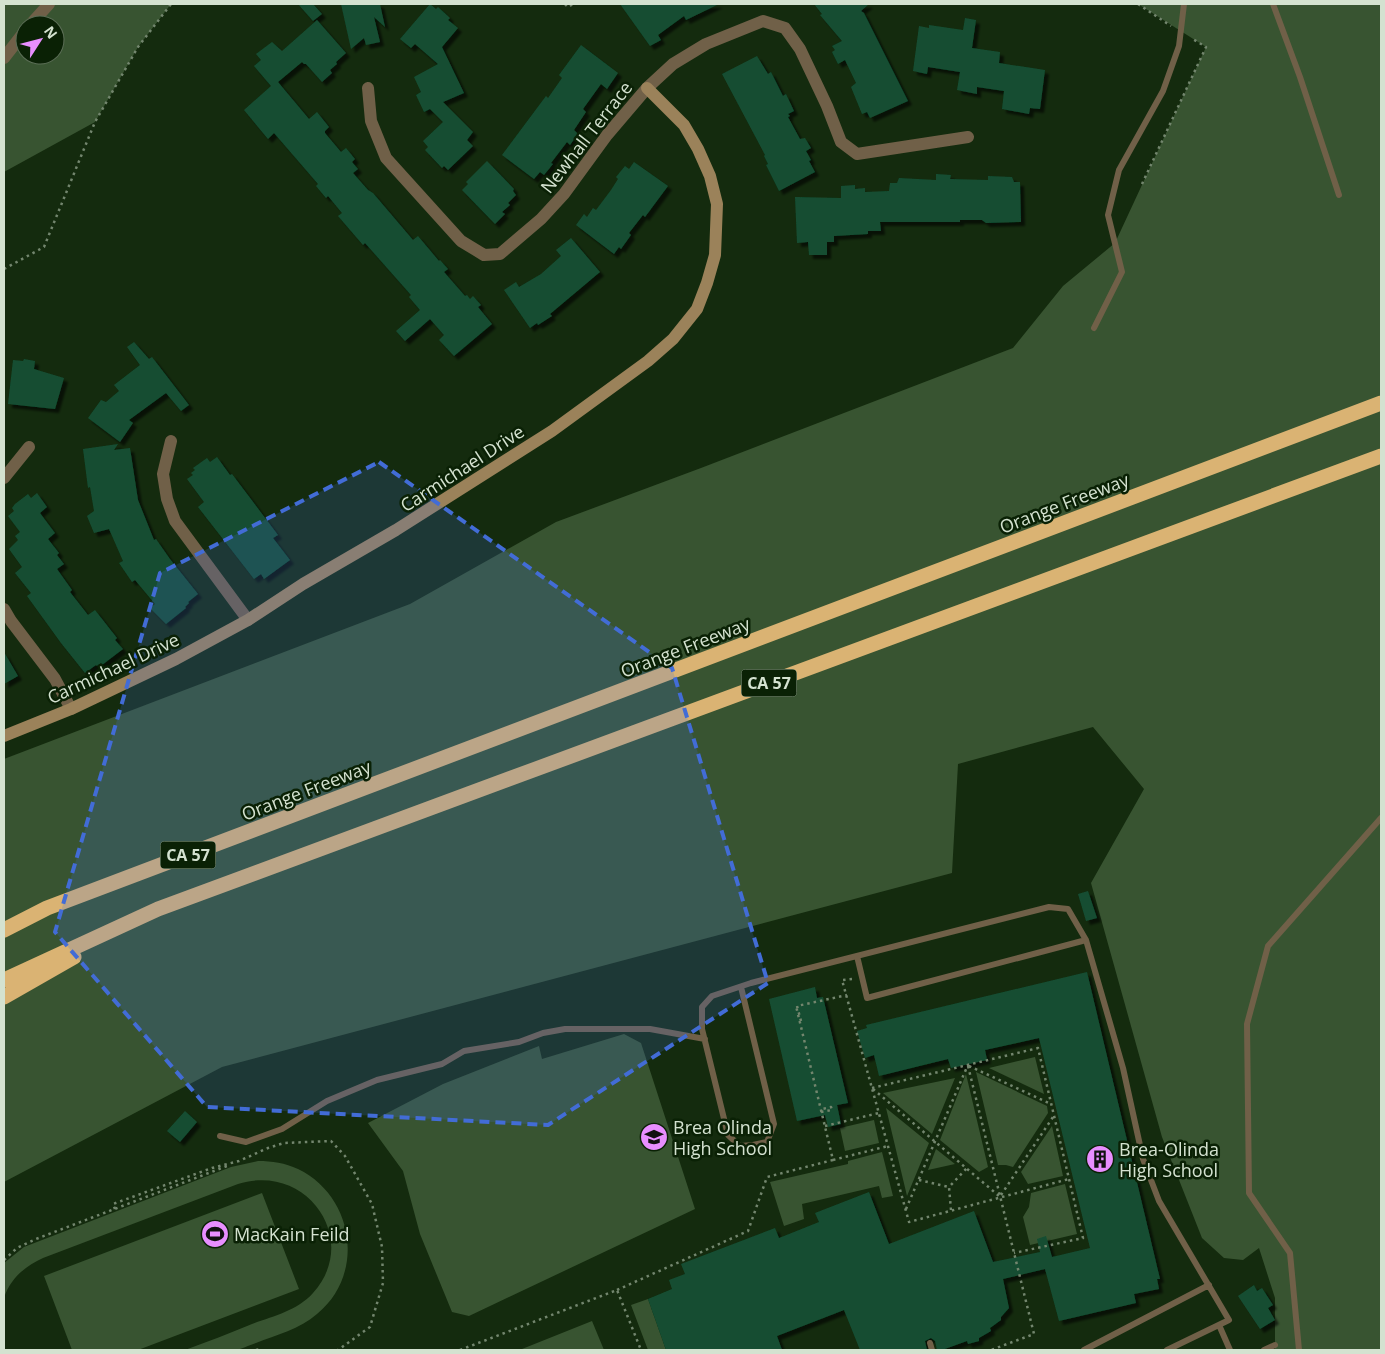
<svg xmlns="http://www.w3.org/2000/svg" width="1385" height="1354" viewBox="0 0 1385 1354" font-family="'Open Sans',sans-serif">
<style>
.green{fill:#385431;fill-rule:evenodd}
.building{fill:#144e33;filter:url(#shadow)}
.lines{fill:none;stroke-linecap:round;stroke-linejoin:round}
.path{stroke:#73866e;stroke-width:2.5;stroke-dasharray:2.5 4;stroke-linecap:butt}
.lane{stroke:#706048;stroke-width:6}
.street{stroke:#706048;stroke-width:12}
.secondary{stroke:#9b825a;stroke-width:12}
.highway{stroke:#dab373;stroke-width:15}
.marked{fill:#426cd6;fill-opacity:0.2;stroke:#426cd6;stroke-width:4;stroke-dasharray:10 6;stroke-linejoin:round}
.labels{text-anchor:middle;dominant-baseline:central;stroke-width:5;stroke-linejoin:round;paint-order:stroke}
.shield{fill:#0a2105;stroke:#97a893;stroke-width:1}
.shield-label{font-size:16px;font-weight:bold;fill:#d4e2d0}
.street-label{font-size:18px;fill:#d4e2d0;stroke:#0a2105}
.poi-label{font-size:18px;fill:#d4e2d0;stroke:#0a2105;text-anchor:start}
</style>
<defs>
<filter id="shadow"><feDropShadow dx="4" dy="4" stdDeviation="1" flood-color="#0009"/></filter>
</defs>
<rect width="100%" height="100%" fill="#142b0e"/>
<path class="green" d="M4,4H171L138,47L95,122L4,172ZM25,25H55V55H25Z
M1138,4H1381V1350H1275V1298L1259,1248L1243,1260L1224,1258L1202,1238L1162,1137L1091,883L1144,789L1093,727L958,764L952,873L222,1067L4,1182V759L410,604L556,522L701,468L1013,348L1063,286L1115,243L1206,47Z
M624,1034L641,1043L695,1209L469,1316L452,1312L420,1234L403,1171L368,1123L443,1084L539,1046L542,1059Z
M1035,1057L1044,1094L989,1068Z
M976,1072L1047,1106L1048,1113L1013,1167L1006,1165H998Z
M966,1074L988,1167L979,1172L940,1140Z
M955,1078L932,1134L883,1093Z
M886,1108L929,1143L907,1196Z
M874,1120L879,1143L845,1151L840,1128Z
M1052,1126L1063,1176L1028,1184L1021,1172Z
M936,1149L955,1164L928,1170Z
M882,1152L893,1196L882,1198L879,1186L802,1204L804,1219L784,1226L770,1182L848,1164V1161Z
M258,1161C272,1161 285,1163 298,1169C354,1196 366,1274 317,1314C300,1329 276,1335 256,1343C249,1345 241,1350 234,1350C218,1352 201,1350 185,1350C207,1342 230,1333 252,1324C273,1316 297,1311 313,1293C361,1240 307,1162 238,1184L43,1258C25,1266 10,1279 4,1298V1263L24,1247L231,1167Z
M1065,1184L1077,1234L1030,1245L1023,1217L1029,1207L1031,1193Z
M262,1193L299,1289L138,1350H72L44,1276Z
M648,1299L666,1350H648L631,1305Z
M592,1321L604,1350H522V1349Z"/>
<path class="building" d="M298,4H313L322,14L313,21Z
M341,4H380L385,27L374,17L380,42L366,45L364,38L351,49Z
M430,4L436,9L438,7L450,18L448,20L458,28L442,47L464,93L443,102L473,132L467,140L473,146L448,170L444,166L442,168L425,150L428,147L423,141L443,122L430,109L424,112L416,95L421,92L414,77L438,64L415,44L411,48L400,39Z
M620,4H719L686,20L684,16L658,35L661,40L650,46Z
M814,4H869L861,11L864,13L908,101L870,118L867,112L862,114L851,87L856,83L845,60L838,64L832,52L835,50L832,46L842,41L820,15L822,14Z
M965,18L976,20L972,48L1000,52L999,63L1045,70L1040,109L1030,108L1029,114L1002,109L1004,91L977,87V94L957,90L960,72L928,67L927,74L913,71L919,26L929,28V25L963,30Z
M317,20L346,53L336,62L337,64L330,70L332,73L322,82L306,64H304L302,62L278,82L309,119L317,112L329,127L325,131V133L341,152L346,148L355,159L352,162L358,169L353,173L368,190L373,193L413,240L418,236L439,261L440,260L448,269L444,272L465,296L467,295L470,299L473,296L481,305L478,307L492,324L454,356L439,340L444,335L430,319L405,341L396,331L420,310L409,297L411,295L365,243L363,245L338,216L342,213L328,196L326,198L316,186L318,184L312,177L274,133L268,139L244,110L271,86L254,66L261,60L256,54L272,42L282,51Z
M581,45L618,73L607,89L601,84L583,109L586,112L574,130L578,134L570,145L567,142L551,163L553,164L544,175L540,172L534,179L502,155L546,96L548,98L562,78L559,75Z
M757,56L768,74L771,72L783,96L786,94L794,111L788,114L790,116L788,117L800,139L805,138L811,148L806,151L811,160L809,161L815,172L779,191L766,165L768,164L764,156L765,155L722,74Z
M487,161L514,189L513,191L516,195L508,203L510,205L502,212L505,214L495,224L462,190L468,184L466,182Z
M634,162L668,186L645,217L643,215L629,233L631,235L621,249L619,247L614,254L576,225L584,214L587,217L593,208L596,210L611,190L618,179L616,177L625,166L629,169Z
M936,174L951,175L950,179L988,180V176L1012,177L1014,182H1020L1021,222L986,223L982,220H960V222H880L881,231H868V234L834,236V242H827V255H809L808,242L797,243L795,197L841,198V186L855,185V189L865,188V192L889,191L890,183H897L899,178L936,180Z
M571,238L600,272L550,314L552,316L538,325L537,323L530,328L504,290L516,282L519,287L541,274L561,256L556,250Z
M134,342L149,359L152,357L189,405L181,411L166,393L129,420L133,423L120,442L88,418L101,400L106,402L119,391L114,385L140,365L127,347Z
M24,359L35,361L34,369L64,378L55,409L8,404L13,360L23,361Z
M118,444L114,450L130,448L138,500L154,540L156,539L170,559L198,594L188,602L189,603L185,607L186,608L166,624L150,608L155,604L135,580L132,582L119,563L123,561L109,529L94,533L87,516L94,511L90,487L88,488L83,449Z
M217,457L230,475L232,474L278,535L273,538L290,560L264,579L261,574L254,579L198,507L204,502L187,479L193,475L191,473L195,470L193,468L207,458L210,462Z
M37,493L47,507L40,513L55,533L48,539L59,553L57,555L64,564L57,569L72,590L70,592L88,615L95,610L117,638L115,640L123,649L102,665L101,663L97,666L96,665L85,673L61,643L27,596L31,593L15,573L22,567L9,549L18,540L15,536L20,532L8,516L14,511L12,508L15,504L28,494L31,498Z
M4,652L18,676L4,684Z
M1088,891L1097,918L1086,921L1078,894Z
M1087,972L1160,1279H1157L1159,1289L1134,1294L1136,1303L1059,1321L1045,1269L1003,1279L1009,1308L1001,1317V1320L990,1328L991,1331L979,1338V1341L968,1344L967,1341L942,1350H937L935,1341L931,1338L925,1341L927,1350H860L844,1310L777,1336L782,1350H666L648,1299L672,1289L669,1280L685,1274L681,1264L775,1228L779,1238L819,1222L815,1213L869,1192L889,1244L974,1211L993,1262L1040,1252L1037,1239L1046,1236L1052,1257L1090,1248L1039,1038L985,1050L987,1060L951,1068L948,1059L879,1076L874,1055L865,1058L857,1031L867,1028L866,1025Z
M815,987L817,998L823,997L848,1103L837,1105L841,1124L828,1127L825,1115L797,1121L769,999Z
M185,1111L197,1122L180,1142L167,1131Z
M1254,1285L1257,1291L1262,1288L1273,1305L1268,1308L1275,1320L1260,1329L1238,1296Z"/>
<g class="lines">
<path class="path" d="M565,4L568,7L573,4
M1138,4L1171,26
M1142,184L1206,47L1191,38
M4,269L44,247L95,122L138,47L171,4
M852,979L842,980L909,1222L1069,1179
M801,1021L797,1006L847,995
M968,1066L1034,1334L991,1350
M969,1066L1051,1104
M872,1088L1038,1048L1083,1238L1014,1253
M873,1089L999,1196
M821,1112L832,1110L831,1107L822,1109
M825,1126L879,1113
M833,1160L888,1146
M919,1180L949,1187
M1001,1195L1053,1117
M115,1209L113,1204L212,1168L239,1161L268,1148L284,1143L331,1141L345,1156L372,1204L382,1247L383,1283L370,1327L338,1350
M906,1209L967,1067
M951,1210L949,1187L967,1168
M4,1260L17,1248L36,1239L227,1166
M617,1290L748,1231L767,1177L833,1160L796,1006
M256,1350L260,1349V1350
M460,1350L617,1290L641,1350"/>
<path class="lane" d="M1273,4L1300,77L1339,195
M1094,328L1122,272L1108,215L1119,170L1163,91L1179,46L1184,4
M857,956L867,998L1086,940
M741,987L774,1124L767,1142L753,1145L740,1146L728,1135L702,1029V1007L712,996L751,983L1049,907L1068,909L1086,940L1123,1068L1143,1159L1159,1201L1229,1320L1167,1350
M220,1136L246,1142L282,1129L327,1101L377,1080L442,1064L464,1051L519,1042L543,1033L565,1029H650L705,1039
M1219,1325L1230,1350
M930,1343L932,1350
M1084,1350L1209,1285
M1264,1350L1275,1345
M1299,1350L1290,1253L1249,1193L1247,1024L1268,946L1381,818"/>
<path class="street" d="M30,25L49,4
M4,58L25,31
M368,88L371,121L386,158L461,241L484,255L500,254L541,219L564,194L607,135L647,88L673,64L706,44L763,21L785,28L800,49L827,106L841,142L857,154L968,137
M171,441L163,474L167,499L175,521L248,620
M4,478L29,447
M4,609L11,621L55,679L71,709"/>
<path class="secondary" d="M4,736L71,709L176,659L248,620L303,584L396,530L552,431L648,361L673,339L697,309L707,283L715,255L717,204L710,176L698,149L684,125L647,88"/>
<path class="highway" d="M4,930L47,908L1381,403
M4,980L158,909L1381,456
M4,997L74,957"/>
</g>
<path class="marked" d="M379,462L672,668L768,983L548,1125L207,1107L55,932L160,573Z"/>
<defs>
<g id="school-disc" transform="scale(1.4375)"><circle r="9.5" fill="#e88eff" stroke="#0a2105"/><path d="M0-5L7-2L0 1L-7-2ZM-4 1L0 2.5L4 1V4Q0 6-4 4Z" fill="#111"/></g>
<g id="building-disc" transform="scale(1.4375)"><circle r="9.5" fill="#e88eff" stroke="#0a2105"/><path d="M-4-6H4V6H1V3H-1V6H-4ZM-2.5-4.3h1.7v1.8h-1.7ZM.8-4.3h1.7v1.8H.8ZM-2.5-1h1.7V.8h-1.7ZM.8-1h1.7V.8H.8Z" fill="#111"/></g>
<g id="stadium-disc" transform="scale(1.4375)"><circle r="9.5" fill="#e88eff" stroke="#0a2105"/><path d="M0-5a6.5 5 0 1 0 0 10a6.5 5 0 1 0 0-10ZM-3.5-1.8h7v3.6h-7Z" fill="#111"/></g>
</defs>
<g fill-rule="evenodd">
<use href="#school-disc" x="654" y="1137"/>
<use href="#building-disc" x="1100" y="1159"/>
<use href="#stadium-disc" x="215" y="1234"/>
</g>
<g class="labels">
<g class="shield">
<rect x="741.5" y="669.5" width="55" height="27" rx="4"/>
<rect x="160.5" y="841.5" width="55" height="27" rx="4"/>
</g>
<g class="shield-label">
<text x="769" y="683">CA 57</text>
<text x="188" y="855">CA 57</text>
</g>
<g class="street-label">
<text transform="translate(586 137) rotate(-52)">Newhall Terrace</text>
<text transform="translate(462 468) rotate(-33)">Carmichael Drive</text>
<text transform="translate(1064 503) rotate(-21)">Orange Freeway</text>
<text transform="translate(685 647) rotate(-21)">Orange Freeway</text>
<text transform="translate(113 668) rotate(-25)">Carmichael Drive</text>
<text transform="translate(306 790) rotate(-21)">Orange Freeway</text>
</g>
<g class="poi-label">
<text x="673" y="1127">Brea Olinda<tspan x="673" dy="21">High School</tspan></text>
<text x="1119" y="1149">Brea-Olinda<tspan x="1119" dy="21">High School</tspan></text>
<text x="234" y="1234">MacKain Feild</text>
</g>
</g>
<rect width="1385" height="1354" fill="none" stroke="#d4e2d0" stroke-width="10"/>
<g transform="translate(40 40) rotate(54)"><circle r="24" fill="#0a2105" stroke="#5b6e56"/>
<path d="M0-4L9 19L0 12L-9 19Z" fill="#e88eff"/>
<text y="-8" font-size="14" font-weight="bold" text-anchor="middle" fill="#d4e2d0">N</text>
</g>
</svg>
